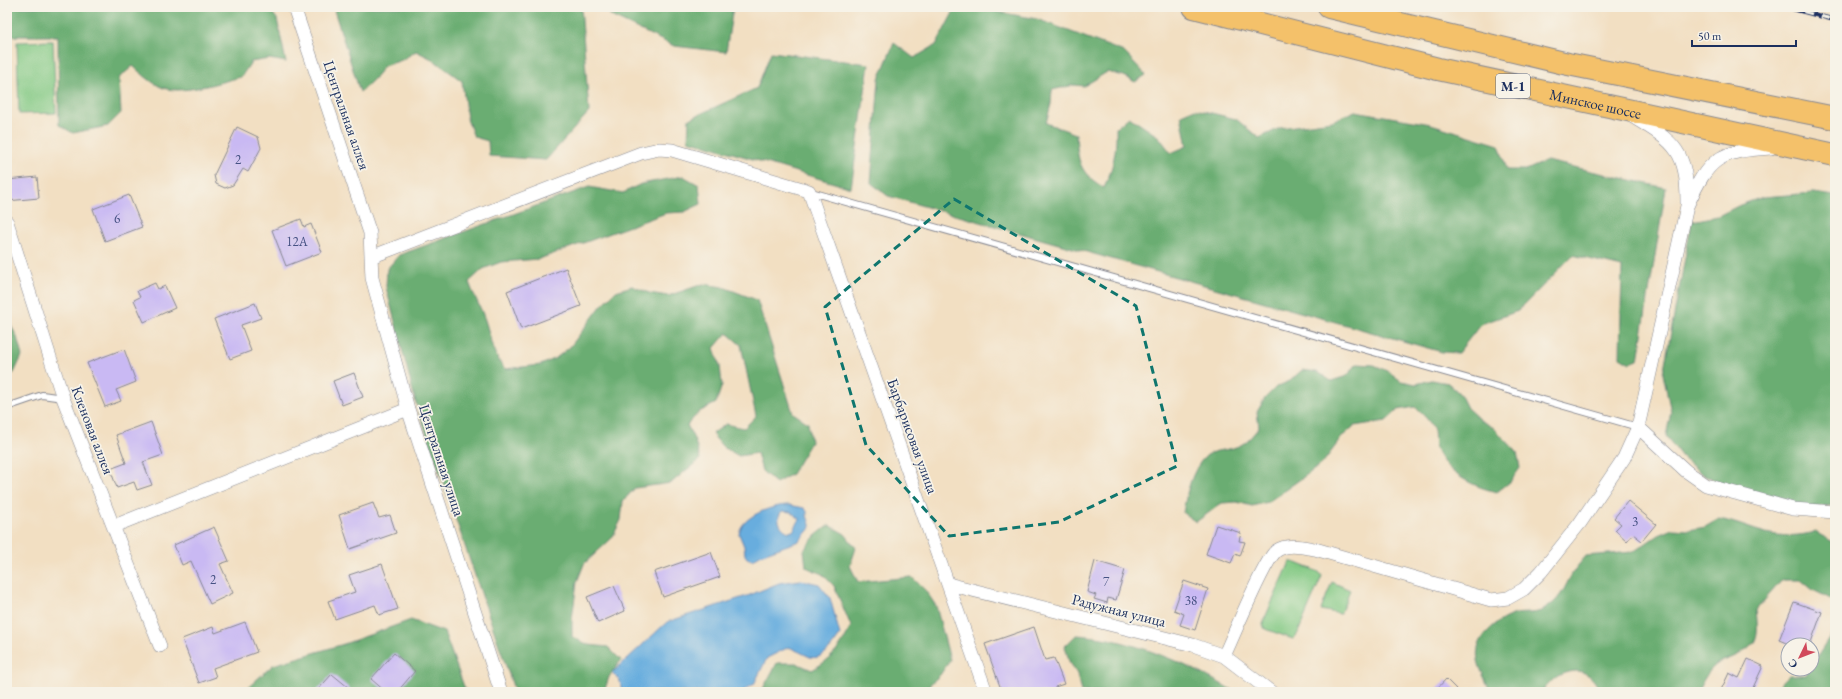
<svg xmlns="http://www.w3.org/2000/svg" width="1842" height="699" viewBox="0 0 1842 699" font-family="'EB Garamond',serif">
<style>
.green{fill:#83c984;stroke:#4f7c71}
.forest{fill:#6aad72;stroke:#426e68}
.water{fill:#68adde;stroke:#426e9e;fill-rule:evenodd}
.building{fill:#c9b9f3}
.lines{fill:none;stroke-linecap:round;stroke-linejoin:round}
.lane-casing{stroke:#868790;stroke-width:8}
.street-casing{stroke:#868790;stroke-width:14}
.highway-casing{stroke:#868790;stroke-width:24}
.lane{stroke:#fff;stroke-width:6}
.street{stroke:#fff;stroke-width:13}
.highway{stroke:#f4c16a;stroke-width:22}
.rail-casing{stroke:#1b2f5e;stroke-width:4.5}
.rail{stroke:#f7f3e8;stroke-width:3;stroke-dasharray:9;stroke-linecap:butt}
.marked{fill:none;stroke:#0f766e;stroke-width:3;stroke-dasharray:8 5;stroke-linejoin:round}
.labels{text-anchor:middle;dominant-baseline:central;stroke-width:3.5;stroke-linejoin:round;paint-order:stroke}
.number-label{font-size:13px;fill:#465283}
.shield{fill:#f7f3e8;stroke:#5d6a87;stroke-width:1}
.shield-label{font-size:14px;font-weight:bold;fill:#1b2f5e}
.street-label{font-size:15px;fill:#1b2f5e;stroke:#f7f3e8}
</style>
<rect width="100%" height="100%" fill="#f7f3e8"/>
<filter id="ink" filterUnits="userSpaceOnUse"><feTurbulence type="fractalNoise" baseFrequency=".025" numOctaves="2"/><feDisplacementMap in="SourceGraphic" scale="8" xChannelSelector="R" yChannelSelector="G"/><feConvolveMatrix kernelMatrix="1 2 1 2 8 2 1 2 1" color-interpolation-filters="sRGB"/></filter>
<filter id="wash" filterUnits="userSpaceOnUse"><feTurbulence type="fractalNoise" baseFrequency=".012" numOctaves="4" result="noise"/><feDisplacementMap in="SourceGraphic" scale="16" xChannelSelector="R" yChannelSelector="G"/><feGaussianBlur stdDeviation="0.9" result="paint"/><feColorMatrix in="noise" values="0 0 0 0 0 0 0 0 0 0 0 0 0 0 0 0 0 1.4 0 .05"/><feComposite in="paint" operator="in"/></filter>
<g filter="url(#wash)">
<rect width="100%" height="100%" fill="#f2dfc2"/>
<path class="green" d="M53,41L56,113L19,114L17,42Z
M1290,562H1294L1319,572L1322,576L1297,635L1293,639L1265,629L1263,625L1264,620Z
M1332,582L1350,590L1340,614L1321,610Z"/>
<path class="forest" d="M7,7H268L277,19L286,62L269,59L251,62L241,77C219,82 179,97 159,86C149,81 141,73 133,66L119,78L121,113L108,126L73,133L59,125L58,36H9L7,128Z
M333,7H581L589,112L546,160L489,156L488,141L474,137L467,119L462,81L432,59L416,51L402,60L384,66L373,80L360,92Z
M605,7H733L726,52L674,46L611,16Z
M956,7H971L1037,19L1124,52L1146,75L1135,82L1124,76L1107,72L1084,86L1074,85L1052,90L1051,104L1046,123L1076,134C1078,163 1079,172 1104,188C1113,169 1117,150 1116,128L1129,117L1159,137L1171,153L1187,146L1181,115L1195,109L1236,119L1259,138L1280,128L1332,121L1355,111L1431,124L1499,145L1507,170H1526L1547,161L1666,188L1638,360L1630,363L1620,357L1622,267L1573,255L1518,311L1481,324L1458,353L1442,352L888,196L871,183L879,79L894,43L914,58L936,45Z
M771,52L869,64L851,188L688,140L689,119L757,88Z
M683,176L699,185L701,204L684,212L666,213L539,259L501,262L483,269L469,282C473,295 481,307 485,320C492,341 490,350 505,369L541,365L556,358L570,347L602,305L616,291L632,286L649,293L668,296L703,284L723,287L757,300L793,413L808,423L811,442L792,474L776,483L762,471L757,453L739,456L723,447L712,434L726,424L744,428L756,416L741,345L727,333L714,348L720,366L722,385L716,403L699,412L687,425L695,441L700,459L671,483L635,488L623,501L621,520L612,538L584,564L577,582L572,619V637L589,645L608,647L621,660L609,677L604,692H515L416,403L386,287L387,269L399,255L589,187L623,193L641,184Z
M1813,193L1835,196V505L1810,508L1724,485L1701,473L1682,457L1666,436L1671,412L1663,374L1692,221L1718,216L1740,205L1763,197Z
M7,318L17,337L22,356L14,373L7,376Z
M1357,364L1374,365L1388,371L1401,381L1416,384L1432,380L1448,383L1460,394L1467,408L1480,420L1494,428L1517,452L1520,468L1510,482L1497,492C1473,487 1443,472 1435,446C1434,442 1435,436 1434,431C1431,421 1422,414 1415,407L1398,410L1386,421L1354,426L1342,437L1322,464L1268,502L1252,506L1237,502L1222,503L1196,522L1183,513C1186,495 1192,468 1206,456C1215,449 1226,451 1236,447C1246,444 1253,435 1259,427L1257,412L1265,398L1276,387L1290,381L1302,370L1318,372L1331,381L1347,376Z
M1719,519C1736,522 1750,529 1766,533C1782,537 1800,536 1815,532L1835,543V603L1827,597L1813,590L1801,580H1782L1756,610C1759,638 1759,646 1731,658C1727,660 1721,661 1717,664C1707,671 1703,682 1697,692H1600C1593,673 1579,666 1560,675C1553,678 1547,687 1541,692H1490C1487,681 1480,671 1478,660C1473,639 1497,619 1516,614C1527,612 1538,615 1548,607C1565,595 1565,583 1576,568C1579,564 1583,560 1586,556L1633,552L1658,535L1672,529L1689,530L1705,527Z
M829,525L845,534L856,548L850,566L858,582L912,577L926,591L936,606L950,660L940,675L926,688L928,692H761L777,663H796L812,670C833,658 841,648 851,626L834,586L822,574L806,567L804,550L815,536Z
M411,620L444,632L466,692H243L273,665L344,644Z
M1835,629V692H1775L1777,687L1789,675H1806L1809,669H1812V665Z
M1076,635C1128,637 1191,665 1235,692H1081L1077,674L1069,661L1065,646Z"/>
<path class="water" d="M789,505L804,508L807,511C806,518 811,522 810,528L799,541L760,555L752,560L747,558L745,555L744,546L739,534C741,516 773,505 789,505ZM782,511L791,512L800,519L793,531L789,532C780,529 775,518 782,511Z
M801,580L819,584L830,598L840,635C834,644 823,661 810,657C803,654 796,650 789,647L767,658L754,684L741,692H622L620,681L612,673L667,622L750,595L779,583Z"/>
<g id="blocks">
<path class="building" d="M237,127L258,137L261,148L248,172L243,169L233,185L225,188L216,184L214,175Z
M37,177L39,198L7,201V180Z
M129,195L142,227L105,241L93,209Z
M301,219L304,227L311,224L322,252L286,266L272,230Z
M566,268L581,306L521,329L507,291Z
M155,283L158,289L165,286L175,308L144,322L134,300L140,297L137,291Z
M255,303L261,318L241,325L251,351L230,359L214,319Z
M124,349L136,382L116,390L121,401L105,407L87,363Z
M354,373L363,397L342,405L333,381Z
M151,422L163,455L143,462L152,485L137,490L134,482L117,488L110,469L126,463L116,435Z
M1628,501L1656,524L1642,541L1633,534L1627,541L1615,530L1621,524L1614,518Z
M373,503L379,518L390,515L396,533L350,549L339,515Z
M1216,525L1241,533L1239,541L1245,542L1240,556L1235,554L1231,563L1206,554Z
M214,527L229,561L220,564L233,593L210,604L191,561L182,565L174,545Z
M711,552L720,577L663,597L654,572Z
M1095,561L1125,570L1116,600L1108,598L1107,603L1094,599L1096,595L1087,592Z
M382,564L398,609L379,615L375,605L335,619L328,601L355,592L349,575Z
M1184,581L1208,589L1195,630L1180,625L1184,614L1174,610Z
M614,586L625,611L598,623L587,597Z
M1794,602L1822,612L1810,645H1791L1779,640Z
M245,622L257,652L213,668L216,677L199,683L182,639L213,627L215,633Z
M1034,627L1045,660L1054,658L1064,684L1055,687L1056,692H1002L985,644Z
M394,653L415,671L397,692H386L371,679Z
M1748,659L1763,666L1751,692H1720L1729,673L1739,678Z
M332,674L354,692H316Z
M1446,679L1459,692H1434Z"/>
</g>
</g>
<g filter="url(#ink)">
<use href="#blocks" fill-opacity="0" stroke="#868790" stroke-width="1"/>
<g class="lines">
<g class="lane-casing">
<path id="lane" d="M811,192L1638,427
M7,407L42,395L63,398"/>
</g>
<g class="street-casing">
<path id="street" d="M294,7L370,233L372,278L408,409L501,692
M1633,117C1676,143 1687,151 1687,203
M7,222L63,398L160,646
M371,257L641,153L659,149L672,150L809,191L986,692
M1638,427L1686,471L1706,485L1793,509L1835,512
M114,526L408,409
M948,584L1193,645L1224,656L1271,692
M1224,656C1233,637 1264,561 1276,551C1287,543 1303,547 1315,549L1491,600L1508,598L1524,589L1541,572L1580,523L1624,458L1638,427L1687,206C1709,158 1718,151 1771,148"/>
</g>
<g class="highway-casing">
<g id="highway">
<path id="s1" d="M1194,7L1438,69L1835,155"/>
<path d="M1329,7L1568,64L1835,118"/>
</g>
</g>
<use href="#lane" class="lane"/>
<use href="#street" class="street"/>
<use href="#highway" class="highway"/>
<g class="rail-casing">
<path id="rail" d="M1786,7L1835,20
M1824,7L1835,10"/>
</g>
<use href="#rail" class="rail"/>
</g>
</g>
<path class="marked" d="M954,199L1136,306L1177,466L1059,522L949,536L866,445L825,307Z"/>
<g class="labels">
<g class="number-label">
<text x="238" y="159">2</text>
<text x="117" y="218">6</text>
<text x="297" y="241">12А</text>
<text x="1635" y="521">3</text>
<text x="213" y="579">2</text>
<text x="1106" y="581">7</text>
<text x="1191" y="600">38</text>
</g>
<rect class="shield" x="1496" y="74" width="34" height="24" rx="3"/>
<g class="shield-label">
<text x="1513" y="86">М-1</text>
</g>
<g class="street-label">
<text stroke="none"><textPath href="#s1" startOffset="413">Минское шоссе</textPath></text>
<text transform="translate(347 115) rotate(71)">Центральная аллея</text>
<text transform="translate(93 430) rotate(69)">Кленовая аллея</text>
<text transform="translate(913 436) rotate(70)">Барбарисовая улица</text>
<text transform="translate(442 460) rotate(72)">Центральная улица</text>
<text transform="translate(1119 610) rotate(14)">Радужная улица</text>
</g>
</g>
<rect width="1842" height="699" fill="none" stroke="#f7f3e8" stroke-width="24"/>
<g transform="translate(1800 657) rotate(227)"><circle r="19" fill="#f7f3e8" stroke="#9fa5b1"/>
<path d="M0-3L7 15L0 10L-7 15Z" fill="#d1495b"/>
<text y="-6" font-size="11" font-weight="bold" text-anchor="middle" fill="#1b2f5e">С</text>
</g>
<path d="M1692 40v6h104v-6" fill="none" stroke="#1b2f5e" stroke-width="2"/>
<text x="1698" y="40" font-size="12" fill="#1b2f5e" stroke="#f7f3e8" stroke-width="3" paint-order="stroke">50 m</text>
</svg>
